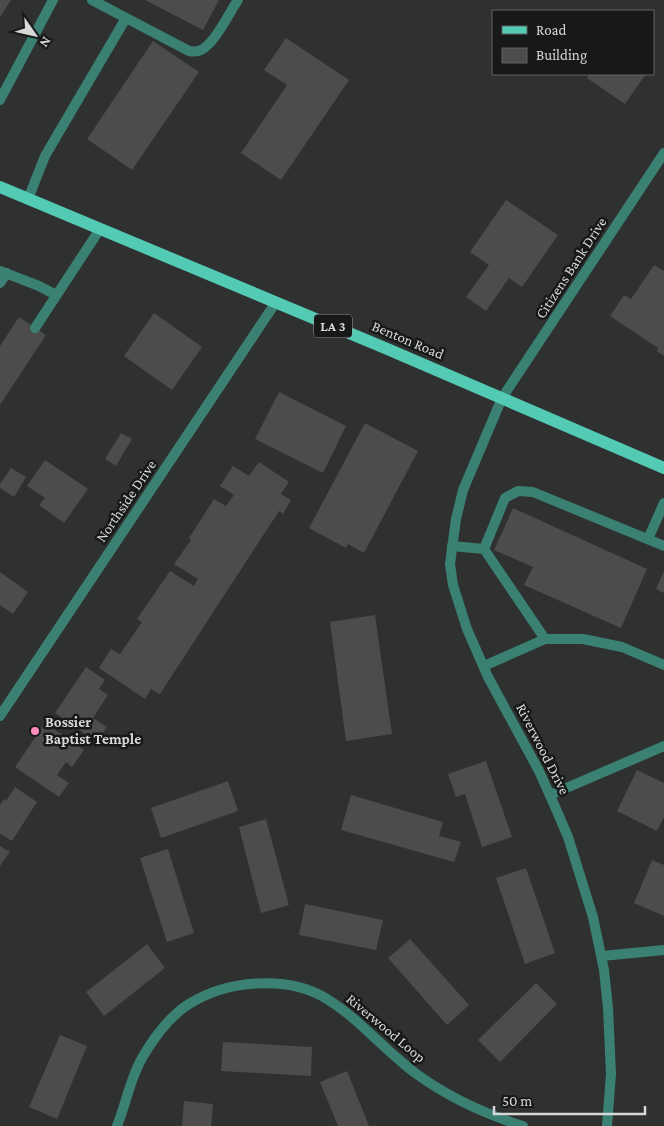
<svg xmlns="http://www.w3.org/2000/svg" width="664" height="1126" viewBox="0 0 664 1126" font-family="'Crimson Pro',serif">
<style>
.building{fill:#4c4d4a}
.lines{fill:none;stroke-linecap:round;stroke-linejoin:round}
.service{stroke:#3a8073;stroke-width:10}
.minor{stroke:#3a8073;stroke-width:10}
.primary{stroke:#52cab4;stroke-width:12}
.poi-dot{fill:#fe8ebd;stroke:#171918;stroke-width:2}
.labels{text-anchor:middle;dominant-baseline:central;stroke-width:5;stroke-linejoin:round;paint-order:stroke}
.shield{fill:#171918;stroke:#9d9f9e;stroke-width:1}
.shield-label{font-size:14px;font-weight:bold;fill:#d6d8d7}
.street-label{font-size:15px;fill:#d6d8d7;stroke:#171918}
.poi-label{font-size:15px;font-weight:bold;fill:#d6d8d7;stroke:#171918;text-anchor:start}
</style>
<rect width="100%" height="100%" fill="#2e312f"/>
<path class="building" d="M0,0H11L0,17Z
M145,0H219L203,30Z
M286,38L349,80L281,180L241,153L287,85L264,70Z
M153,41L199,72L132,170L87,139Z
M590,74H646L625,104L587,78Z
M506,200L558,235L522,287L509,278L486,311L466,297L489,265L470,252Z
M654,265L664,271V356L657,351L658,348L610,316L624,295L631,299Z
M154,313L202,347L172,390L124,356Z
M19,317L46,335L0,405V346Z
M279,392L346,426L323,473L255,439Z
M365,423L418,451L364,553L348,544L346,548L309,528Z
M121,433L132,439L116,466L105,459Z
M45,460L88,489L64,523L39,505L45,498L27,486Z
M259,462L289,482L281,494L291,500L283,514L279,511L160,694L151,689L145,699L99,668L111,649L120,654L142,622L137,619L170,571L194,586L198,579L174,564L191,540L189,538L214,499L226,506L234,495L220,486L233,466L249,476Z
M11,468L26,477L14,497L0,488V484Z
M513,508L647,569L621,628L524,585L533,567L494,550Z
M664,571V593L656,589Z
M0,572L28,592L13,614L0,605Z
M375,615L392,734L346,741L330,622Z
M86,667L105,680L99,689L108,695L93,718L107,727L97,742L55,713Z
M45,723L84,750L72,767L66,762L57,775L69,783L59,797L15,767Z
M486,761L512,837L482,847L465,794L456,797L448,774Z
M637,770L664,783V817L657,831L617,811Z
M228,781L238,811L161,838L151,808Z
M15,787L37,802L12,841L0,834V805L4,799L6,801Z
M351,795L443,822L439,836L461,842L454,862L341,830Z
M266,819L289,905L261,913L239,827Z
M0,846L10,852L0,866Z
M168,849L194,933L167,942L140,858Z
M652,860L664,865V916L634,903Z
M526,868L555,953L525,964L496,878Z
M305,904L383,920L376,950L299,935Z
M410,939L469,1005L447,1025L388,958Z
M147,944L165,968L104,1016L86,992Z
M536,983L557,1004L500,1062L478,1040Z
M60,1035L87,1046L57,1119L29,1107Z
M223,1042L312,1047L311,1076L221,1071Z
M347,1071L369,1126H338L320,1082Z
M184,1101L213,1104L211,1126H182Z"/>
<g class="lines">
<path class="service" d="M92,0L189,51C194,52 197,52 201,50C215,43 229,13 238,0
M0,100L53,0
M28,199L45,156L126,18
M0,271L39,286L56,295
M0,283L7,273
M35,328L100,229
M648,539L664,503
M452,546L484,549
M484,549L505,498L518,491L533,492L664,546
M545,639H583L622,647L664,665
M484,666L545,639L484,549
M550,795L664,746
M602,956L664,950"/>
<path class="minor" d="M0,716L276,302
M117,1126C126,1104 130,1079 142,1058C153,1039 170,1016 189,1004C228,980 288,975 327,999C361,1020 386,1052 418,1075C450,1098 485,1114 523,1126
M607,1126L611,1074L608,1008L604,970L593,917L568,837L556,809L539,771L488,677L467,629L453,585L450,564L456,519L463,490L502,398L664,153"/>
<path class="primary" d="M0,187L385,348L664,468"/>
</g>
<circle class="poi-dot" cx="35" cy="731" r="5"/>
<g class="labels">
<rect class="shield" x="314" y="314.5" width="38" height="23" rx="4"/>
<g class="shield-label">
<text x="333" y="326">LA 3</text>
</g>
<g class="street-label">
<text transform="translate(571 268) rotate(-57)">Citizens Bank Drive</text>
<text transform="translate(408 340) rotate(23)">Benton Road</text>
<text transform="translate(126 501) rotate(-56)">Northside Drive</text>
<text transform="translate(543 749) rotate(63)">Riverwood Drive</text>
<text transform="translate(386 1028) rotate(40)">Riverwood Loop</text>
</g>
<g class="poi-label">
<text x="45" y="722">Bossier<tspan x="45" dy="17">Baptist Temple</tspan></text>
</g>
</g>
<rect x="492" y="10" width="162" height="65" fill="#171918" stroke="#636564"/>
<rect x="502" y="26" width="25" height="8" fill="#52cab4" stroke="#636564"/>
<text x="536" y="35" font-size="15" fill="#d6d8d7">Road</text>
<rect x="502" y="48" width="25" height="15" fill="#4c4d4a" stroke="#636564"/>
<text x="536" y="60" font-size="15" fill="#d6d8d7">Building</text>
<g transform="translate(35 35) rotate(124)" stroke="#171918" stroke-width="4" paint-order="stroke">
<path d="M0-4L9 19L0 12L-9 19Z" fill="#d6d8d7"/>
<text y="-8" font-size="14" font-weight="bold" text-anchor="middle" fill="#d6d8d7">N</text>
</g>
<path d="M494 1106v8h151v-8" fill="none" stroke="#d6d8d7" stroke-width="2.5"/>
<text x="502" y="1106" font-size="15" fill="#d6d8d7" stroke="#171918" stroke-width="4" paint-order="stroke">50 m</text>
</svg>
